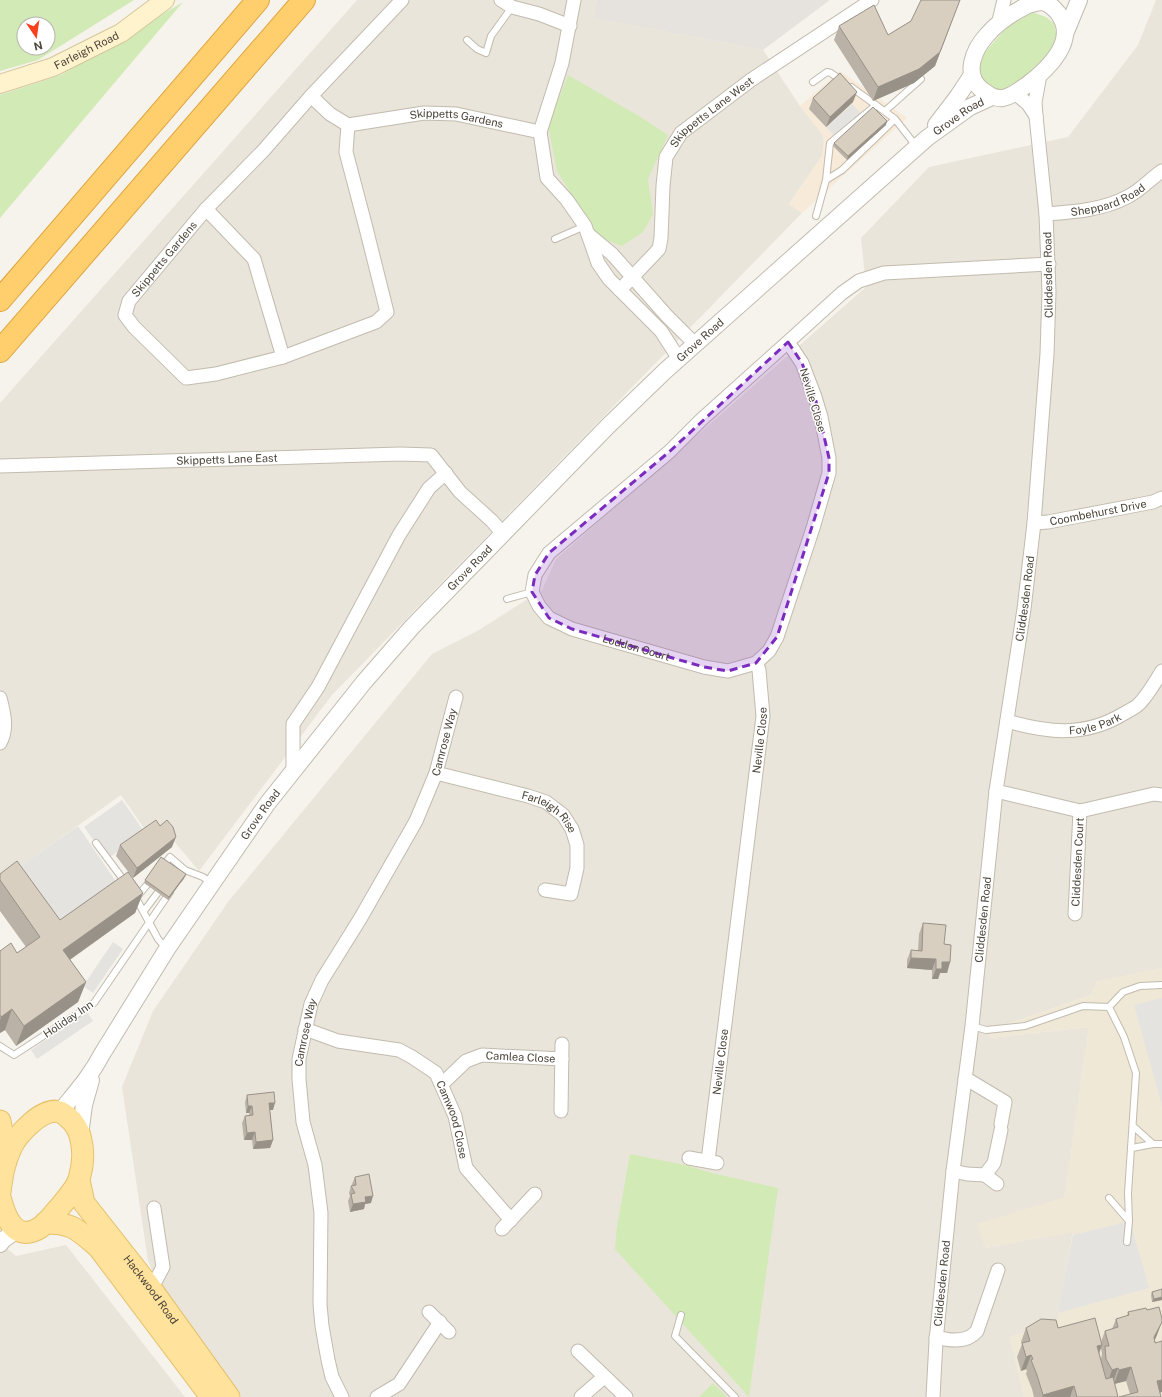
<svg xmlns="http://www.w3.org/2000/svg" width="1162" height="1397" viewBox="0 0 1162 1397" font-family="'Public Sans',sans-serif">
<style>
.residential{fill:#eae5da}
.commercial{fill:#f7ead8}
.industrial{fill:#e6e2dd}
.education{fill:#efe8d6}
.green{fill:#d2eab5;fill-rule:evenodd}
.parking{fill:#e5e3e0}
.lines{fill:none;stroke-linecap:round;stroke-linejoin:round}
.service-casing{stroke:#c2bbae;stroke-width:8}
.minor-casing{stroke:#c2bbae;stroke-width:15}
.tertiary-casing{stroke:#c2bbae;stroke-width:18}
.secondary-casing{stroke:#d6c79b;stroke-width:20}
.primary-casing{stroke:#e6c16a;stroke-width:23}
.motorway-casing{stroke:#e0a43c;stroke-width:24}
.service{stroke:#fff;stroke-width:6}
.minor{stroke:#fff;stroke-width:13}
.tertiary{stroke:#fff;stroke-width:16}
.secondary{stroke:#fff3cd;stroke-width:18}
.primary{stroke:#ffe39c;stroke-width:21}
.motorway{stroke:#ffcf6e;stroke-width:22}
.wall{fill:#bab2a6;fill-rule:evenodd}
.shaded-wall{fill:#979187}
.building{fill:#d8cfc1;stroke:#979187}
.marked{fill:#7b2cbf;fill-opacity:0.2;stroke:#7b2cbf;stroke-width:3;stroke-dasharray:8 5;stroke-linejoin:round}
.labels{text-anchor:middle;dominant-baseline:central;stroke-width:3;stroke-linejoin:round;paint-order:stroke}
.street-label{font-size:11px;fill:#4b4439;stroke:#fff}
</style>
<rect width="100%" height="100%" fill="#f6f3ec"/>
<path class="residential" d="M357,0H597L595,18L763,50L800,106L823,135L824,141L822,156L789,204L802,213L332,695L199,871L168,834L146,831L121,795L0,881V403Z
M1156,0H1162V968L1097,982L1091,995L990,1030L989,1038L1089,1027L1065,1197L985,1248L1073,1231L1057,1323L1010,1337L1024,1397H241L161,1290L148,1261L122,1087L153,1011L228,902L432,654L479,630L542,590L556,559L866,287L861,238L929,167L1068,137L1138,45Z
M0,1243L16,1256L66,1245L185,1397H0Z"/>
<path class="commercial" d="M840,71L907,118L802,213L789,204L822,156L824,141L823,135L800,106Z"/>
<path class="industrial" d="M597,0H830L763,50L594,18Z"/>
<path class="education" d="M1162,968V1397H1024L1010,1337L1057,1323L1073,1232L985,1248L977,1224L1065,1197L1089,1027L989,1038L990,1030L1091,995L1097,982Z"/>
<path class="green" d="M0,0H134L38,60L0,71ZM24,24H48V48H24Z
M183,2L0,218V95L61,75Z
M1032,12L1046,17L1054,23L1057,38L1053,50L1031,77L1000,93L984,83L979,73V64L985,52L1011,23L1022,14Z
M568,75L639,116L668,135L648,179L653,214L643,232L622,246L598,237L557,171L548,125Z
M630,1154L685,1165L716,1174L778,1188L749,1397L615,1249L617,1227Z
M713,1383L727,1397H699Z"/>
<path class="parking" d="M852,104L862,114L836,138L826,127Z
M122,800L145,833L107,859L84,827Z
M78,826L119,886L57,929L15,870Z
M113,942L123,949L93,993L83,986Z
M1162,998V1106L1134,1005Z
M87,1012L93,1021L37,1059L31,1050Z
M1130,1221L1149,1288L1058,1313L1073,1235Z"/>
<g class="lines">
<g class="service-casing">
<path id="service" d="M467,40L477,49L486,53L491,36L512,7
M813,82L827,72L831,73L843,82
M851,87L895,119L916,146
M885,111L921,79
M826,180L830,143L876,105
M816,216L826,180L842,170L895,119
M555,239L585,226
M507,599L532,592
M96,843L125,882
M162,867L170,857L185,870L203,877L212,884
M179,879L185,870
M151,880L136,898L158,939L166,948
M144,911L162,887
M1109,1007L1124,1037L1136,1073L1128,1193L1129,1221L1127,1242
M972,1026L986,1030L1025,1026L1083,1006L1109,1007L1123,992L1140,986L1162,985
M0,1046L14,1055L94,1003L170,892
M1134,1127L1153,1144
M1132,1148L1153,1144H1162
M1109,1198L1129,1221
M681,1315L675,1336L735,1397"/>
</g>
<g class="minor-casing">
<g id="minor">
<path d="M501,0L512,7L539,14L570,26"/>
<path d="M574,0L562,63L540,132L547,178L567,200L585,226L598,263L609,279L661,331L679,359"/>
<path d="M998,25L1004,0"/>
<path d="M1015,93L1028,104L1036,116"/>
<path id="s1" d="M311,96L330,114L348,125L424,113L456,114L540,132"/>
<path id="s2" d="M348,125L346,152L365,224L387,312L376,322L283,357L216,374L186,378L134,327L125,315L129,301L206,209L263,151L311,96L402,0"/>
<path d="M206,209L254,259L283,357"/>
<path id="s3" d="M1046,214C1073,212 1103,210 1127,197C1140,191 1150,179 1162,171"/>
<path d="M588,234L612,254L666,315L695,344"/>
<path id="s4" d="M620,290L659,249L661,238L663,186L666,157L681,133L751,80L872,0"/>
<path id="s5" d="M788,342L702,419L669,452L549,553L535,575L532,592L539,606L549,618L572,629L704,667L728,671L756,663L769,651L777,637L813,528L829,473V458L821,417L815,397L802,363L788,342L842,293L859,281L884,273L1049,264"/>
<path id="s6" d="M0,466L400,454L431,455L460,492L492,521L503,534"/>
<path id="s7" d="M1034,523L1048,522L1153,502L1162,498"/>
<path d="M0,698C4,713 8,729 0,743"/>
<path id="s8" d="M1007,721C1048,733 1085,737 1123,714C1128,711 1135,708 1139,704C1148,695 1155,682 1162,671"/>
<path d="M293,773V724L318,687L399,535L429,488L446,473"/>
<path id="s9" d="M436,773L528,796L546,802L563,815L572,829L577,845V868L571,894L545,890"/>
<path d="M996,791L1080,811L1154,794L1162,795"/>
<path id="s10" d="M1075,914L1080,811"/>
<path id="s11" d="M305,1029L338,1041L399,1050L412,1057L436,1073L455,1116L466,1168L511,1220"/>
<path d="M965,1078L1005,1102L1001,1124"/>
<path id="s12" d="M442,1084L466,1061L482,1055L562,1059"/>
<path d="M561,1111L562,1044"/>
<path d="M689,1158L717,1163"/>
<path id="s13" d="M708,1161L763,716L759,670L756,663"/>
<path d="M953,1171L967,1174L985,1175L994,1163L1001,1130"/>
<path d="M985,1175L997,1184"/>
<path d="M502,1229L535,1194"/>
<path d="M150,1287L155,1282L163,1267L154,1208"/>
<path d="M429,1312L449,1332"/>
<path d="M936,1337C950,1341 967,1343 977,1331L998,1270"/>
<path d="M578,1351L626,1397"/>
<path id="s14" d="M342,1397L332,1377L328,1360L322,1326L320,1304L321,1213L315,1165L303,1122L299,1079V1059L311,1004L322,980L360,919L416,821L436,773L456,697"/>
<path d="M377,1397L399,1384L440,1322"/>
<path d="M581,1397L604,1377"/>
<path id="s15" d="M933,1397L936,1341L953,1171L972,1026L996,791L1024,609L1034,523L1047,354L1049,292L1046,214L1036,116L1035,102L1040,75"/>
</g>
</g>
<g class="tertiary-casing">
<g id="tertiary">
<path d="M1040,2C1048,2 1053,7 1058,13C1079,40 1048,69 1027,85C1019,90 1013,96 1003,98C994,99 988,94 981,89C963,74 974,49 987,35C997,23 1012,13 1026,6C1030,4 1036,3 1040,2Z"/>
<path d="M1065,34L1079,0"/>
<path d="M936,125L958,96L972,75"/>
<path id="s16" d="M60,1112C76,1092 90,1077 102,1054L167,949L267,804L364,682L412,627L608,426L665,371L927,138L970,107L992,97"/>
<path d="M80,1135L84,1105L91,1080"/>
<path d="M0,1244L3,1240L17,1230"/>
</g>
</g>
<g class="secondary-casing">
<g id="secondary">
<path id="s17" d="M0,84L53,67L121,33L165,0"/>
</g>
</g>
<g class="primary-casing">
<g id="primary">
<path d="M0,1121L4,1143L6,1161"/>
<path id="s18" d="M79,1180L84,1203L150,1287L229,1397"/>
<path d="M0,1192C2,1177 4,1162 11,1148C17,1135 43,1106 60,1112C64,1113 68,1118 72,1121C76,1126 80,1133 81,1140C84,1153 83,1166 79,1179C76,1189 66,1199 60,1207C54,1213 48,1222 41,1227C15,1244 5,1217 0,1197"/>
<path d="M45,1223C74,1223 78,1230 99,1248L211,1397"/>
</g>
</g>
<g class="motorway-casing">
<path id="motorway" d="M0,300L258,0
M0,351L304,0"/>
</g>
<use href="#service" class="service"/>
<use href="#minor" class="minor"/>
<use href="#tertiary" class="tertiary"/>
<use href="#secondary" class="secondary"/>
<use href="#primary" class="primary"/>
<use href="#motorway" class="motorway"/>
</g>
<path class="wall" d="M911,21L951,24L935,66L914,83L873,101L834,40L839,26L888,35Z
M813,98L853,102L826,127L809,109Z
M886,125L847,160L833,146L834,143Z
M120,845L172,847L133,878L116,856Z
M0,874L60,920L143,893L135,913L70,960L86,982L78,1002L16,1046L5,1030L0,1033V951L17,953L26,947L0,911Z
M184,878L168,900L144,883L145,880Z
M923,923L944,944L950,962L947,973H940L938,979H932V970L907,968V960L911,950H918L919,934Z
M247,1095L273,1110H270L273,1140L270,1148L253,1149L252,1140H244L242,1123L245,1116L249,1115V1113H246L245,1102Z
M355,1177L371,1203L365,1204L364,1209L350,1212L348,1201L350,1196L349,1193L351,1186L352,1185V1184Z
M1162,1289V1300L1152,1302L1151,1295L1152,1292Z
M1128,1312L1157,1335L1155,1340L1162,1392L1130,1394L1126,1381L1114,1384L1118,1397H1034L1032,1389L1026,1374L1027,1371L1026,1369L1021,1371L1017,1357L1022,1344L1021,1342L1026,1328H1058L1101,1342L1105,1331L1112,1329L1116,1319L1127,1316ZM1101,1348L1102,1354L1101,1359L1099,1353Z"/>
<path class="shaded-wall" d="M956,10L935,66L914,83L873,101L878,87Z
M857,92L853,102L826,127L830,117Z
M887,121L886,125L847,160L848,156Z
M176,837L172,847L133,878L137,868Z
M186,874L184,878L168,900L169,897Z
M143,893L135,913L55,970L63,950Z
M911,958L936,959L932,970L907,968Z
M942,962H950L947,973H940L938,979H932L936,969Z
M86,982L78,1002L16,1046L24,1026Z
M12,1009L5,1030L0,1033V1020L1,1017Z
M269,1103H275L273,1110H267Z
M248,1106H252L249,1113H246Z
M255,1132L252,1140H244L247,1133Z
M273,1140L270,1148L253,1149L256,1142Z
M373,1196L371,1203L365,1204L364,1209L350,1212L353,1204L365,1197Z
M1162,1297V1300L1152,1302L1154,1299Z
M1162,1322L1157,1335L1149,1351L1154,1337Z
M1102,1345L1097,1359V1346Z
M1031,1355L1026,1369L1021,1371L1026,1357Z
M1131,1367L1126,1381L1114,1384L1119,1370Z
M1118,1368L1113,1382L1107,1384L1112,1370Z
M1162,1380V1392L1152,1395L1157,1381Z
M1074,1386L1070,1397H1042L1043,1395Z"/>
<path class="building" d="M921,0H960L940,52L919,69L878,87L839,26L874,5L888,35L911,21Z
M840,73L857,92L830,117L813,98Z
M873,107L887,121L848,156L834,143Z
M156,820L160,826L167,820L173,827L176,837L137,868L120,845Z
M161,857L186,874L169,897L145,880Z
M17,861L60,920L128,872L143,893L63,950L86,982L24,1026L12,1009L1,1017L0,1015V951L11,943L17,953L40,937L0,880V874Z
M923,923L946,925L944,944L951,945L950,962H942V969H936V959L911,958V950L922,951Z
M274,1092L275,1103H269L273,1140L256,1142L255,1132L247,1133L245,1116L253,1115L252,1106H248L247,1095Z
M369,1174L373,1196L365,1197L366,1202L353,1204L351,1194L355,1193L351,1186L356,1185L355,1177Z
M1162,1289V1297L1154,1299L1152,1292Z
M1159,1307L1162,1319V1322L1154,1337L1155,1343L1162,1341V1380L1157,1381L1161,1397H1119L1138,1392L1131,1367L1119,1370L1118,1368L1112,1370L1106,1359L1105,1346H1109L1105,1331L1118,1327L1116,1319L1129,1315L1128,1312L1146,1308L1147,1310Z
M1095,1318L1102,1345L1097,1346L1106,1379L1113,1377L1118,1397H1077L1074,1386L1043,1395L1037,1375L1031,1360L1033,1359L1031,1355L1026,1357L1022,1343L1030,1341L1026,1328L1041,1319L1056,1320L1058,1328Z"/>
<path class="marked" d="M788,342L802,363L815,397L829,458V473L777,637L756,663L728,671L704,667L572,629L549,618L532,592L535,575L549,553L669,452Z"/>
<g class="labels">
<g class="street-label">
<text stroke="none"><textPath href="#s17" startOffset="93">Farleigh Road</textPath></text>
<text stroke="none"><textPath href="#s4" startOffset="214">Skippetts Lane West</textPath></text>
<text stroke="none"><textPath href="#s16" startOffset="1349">Grove Road</textPath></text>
<text stroke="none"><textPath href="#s1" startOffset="157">Skippetts Gardens</textPath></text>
<text stroke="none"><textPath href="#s3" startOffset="64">Sheppard Road</textPath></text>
<text stroke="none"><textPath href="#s2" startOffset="563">Skippetts Gardens</textPath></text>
<text transform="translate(1048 275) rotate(-91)">Cliddesden Road</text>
<text stroke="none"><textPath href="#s16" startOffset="1007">Grove Road</textPath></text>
<text transform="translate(813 400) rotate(73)">Neville Close</text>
<text stroke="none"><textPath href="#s6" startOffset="227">Skippetts Lane East</textPath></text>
<text stroke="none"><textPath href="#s7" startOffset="65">Coombehurst Drive</textPath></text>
<text stroke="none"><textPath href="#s16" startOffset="683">Grove Road</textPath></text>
<text stroke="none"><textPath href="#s15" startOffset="804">Cliddesden Road</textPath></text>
<text stroke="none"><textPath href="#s5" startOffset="486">Loddon Court</textPath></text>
<text stroke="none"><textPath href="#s8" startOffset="90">Foyle Park</textPath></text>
<text stroke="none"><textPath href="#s13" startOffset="424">Neville Close</textPath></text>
<text stroke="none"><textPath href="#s14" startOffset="695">Camrose Way</textPath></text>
<text stroke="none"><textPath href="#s16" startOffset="359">Grove Road</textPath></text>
<text stroke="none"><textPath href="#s9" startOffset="122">Farleigh Rise</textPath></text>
<text stroke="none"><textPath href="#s10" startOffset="52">Cliddesden Court</textPath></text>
<text stroke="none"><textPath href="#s15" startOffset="480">Cliddesden Road</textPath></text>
<text transform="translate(68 1019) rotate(-34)">Holiday Inn</text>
<text stroke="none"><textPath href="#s14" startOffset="371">Camrose Way</textPath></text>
<text stroke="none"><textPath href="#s12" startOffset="89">Camlea Close</textPath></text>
<text stroke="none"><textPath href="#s13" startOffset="100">Neville Close</textPath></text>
<text stroke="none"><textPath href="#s11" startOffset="190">Camwood Close</textPath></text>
<text stroke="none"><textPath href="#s15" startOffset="114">Cliddesden Road</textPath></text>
<text stroke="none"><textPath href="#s18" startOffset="133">Hackwood Road</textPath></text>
</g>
</g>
<g transform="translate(36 36) rotate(167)"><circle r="19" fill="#ffffff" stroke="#b7b4b0"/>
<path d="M0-3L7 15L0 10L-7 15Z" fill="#fc3f1d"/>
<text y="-6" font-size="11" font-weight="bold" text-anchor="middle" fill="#4b4439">N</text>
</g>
</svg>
